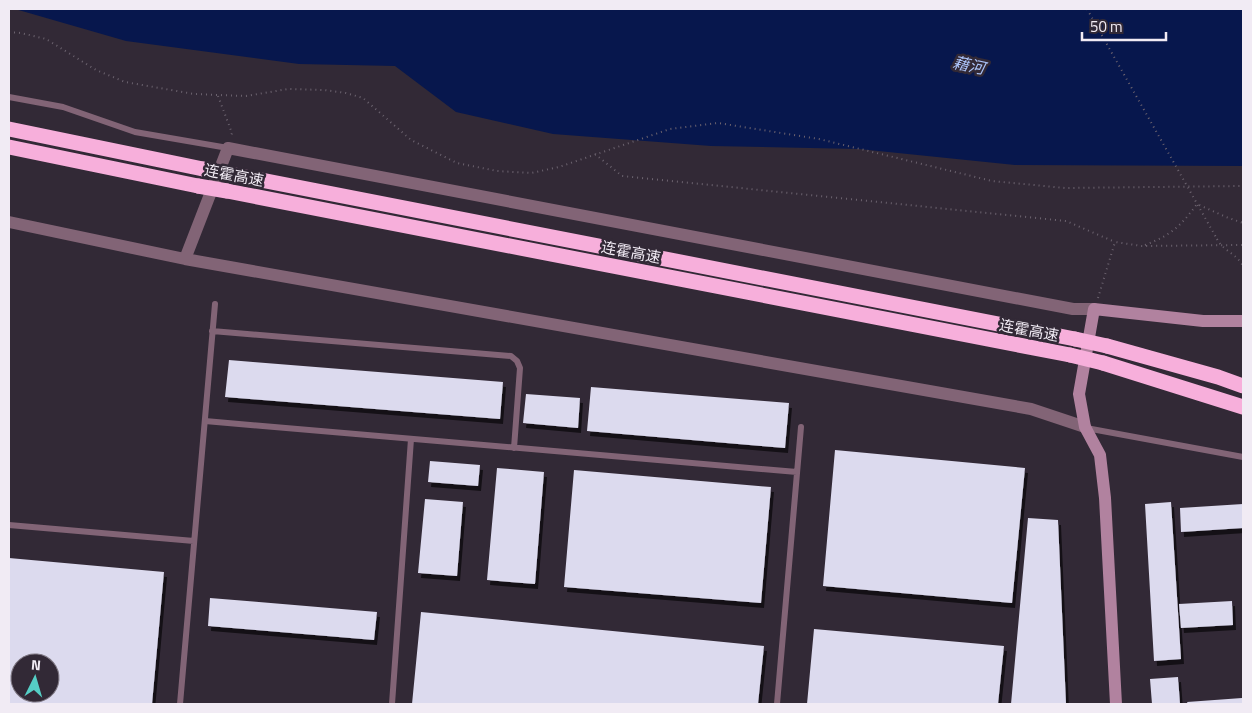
<svg xmlns="http://www.w3.org/2000/svg" width="1252" height="713" viewBox="0 0 1252 713" font-family="'Titillium Web','Noto Sans SC',sans-serif">
<style>
.water{fill:#07174d}
.building{fill:#dcdaee;fill-rule:evenodd;filter:url(#shadow)}
.lines{fill:none;stroke-linecap:round;stroke-linejoin:round}
.path{stroke:#6c636f;stroke-width:2;stroke-dasharray:1 4;stroke-linecap:butt}
.lane{stroke:#826476;stroke-width:6}
.street{stroke:#826476;stroke-width:12}
.secondary{stroke:#b1829f;stroke-width:12}
.highway{stroke:#f7afdb;stroke-width:15}
.path-bridge{stroke:#6c636f;stroke-width:2;stroke-dasharray:1 4;stroke-linecap:butt}
.highway-bridge{stroke:#f7afdb;stroke-width:15}
.labels{text-anchor:middle;dominant-baseline:central;stroke-width:5;stroke-linejoin:round;paint-order:stroke}
.street-label{font-size:15px;fill:#f1ebf4;stroke:#322936}
.water-label{font-size:16px;font-style:italic;fill:#abc3f8;stroke:#322936}
</style>
<defs>
<filter id="shadow"><feDropShadow dx="3" dy="5" stdDeviation="0" flood-color="#0009"/></filter>
</defs>
<rect width="100%" height="100%" fill="#322936"/>
<path class="water" d="M15,9H1243V166L1015,165L859,149L711,146L553,134L456,112L395,66L299,64L126,41Z"/>
<path class="building" d="M229,360L503,382L500,419L225,397Z
M591,387L789,403L785,448L587,431Z
M526,394L580,398L578,428L523,423Z
M835,450L1025,468L1012,603L823,586Z
M430,461L480,465L478,486L428,482Z
M497,468L544,472L535,584L487,580Z
M574,470L771,487L761,603L564,587Z
M425,499L463,502L457,576L418,573Z
M1171,502L1181,659L1154,661L1145,504Z
M1243,504V528L1181,532L1180,508Z
M1028,518L1058,520L1066,704H1011Z
M9,558L164,572L152,704H9ZM20,663H50V693H20Z
M210,598L377,612L374,640L208,626Z
M1232,601L1233,625L1181,628L1179,604Z
M421,612L764,646L758,704H412Z
M814,629L1004,646L998,704H807Z
M1178,677L1180,704H1152L1150,679Z
M1242,698V704H1188L1187,702Z"/>
<g class="lines">
<path class="path" d="M9,32L21,33L46,39L96,70L125,82L194,94L218,95L246,96L288,89L324,90L346,93L363,98L411,140L457,163L497,171L531,173L559,167L670,129L718,123L819,139L992,181L1065,188L1243,186
M218,96L232,133L231,136
M595,154L622,176L1066,221L1115,242
M1217,239C1223,251 1236,253 1243,266
M1145,245C1171,235 1180,227 1197,204L1226,217L1243,223
M1098,298L1115,242L1142,246L1243,245"/>
<path class="lane" d="M9,97L63,107L135,132L228,148
M212,331L511,356L517,361L520,368L514,448
M205,421L797,472
M1086,428L1243,457
M9,525L194,541
M180,704L215,304
M392,704L411,439
M777,704L801,427"/>
<path class="street" d="M9,222L185,259L1031,409L1085,427
M185,259L228,148L1073,309H1094"/>
<path class="secondary" d="M1116,704L1105,498L1100,455L1085,427L1079,394L1094,309L1203,321H1243"/>
<path class="highway" d="M9,129L203,169
M9,147L198,186
M230,174L1075,339
M227,191L1070,355
M1107,346L1218,377L1243,386
M1103,363L1243,407"/>
<path class="path-bridge" d="M1087,9L1217,239"/>
<path class="highway-bridge" d="M203,169L230,174
M198,186L227,191
M1075,339L1107,346
M1070,355L1103,363"/>
</g>
<g class="labels">
<g class="street-label">
<text transform="translate(234 175) rotate(11)">连霍高速</text>
<text transform="translate(631 252) rotate(11)">连霍高速</text>
<text transform="translate(1029 330) rotate(11)">连霍高速</text>
</g>
<g class="water-label">
<text transform="translate(969 65) rotate(12)">藉河</text>
</g>
</g>
<rect width="1252" height="713" fill="none" stroke="#f1ebf4" stroke-width="20"/>
<g transform="translate(35 678) rotate(5)"><circle r="24" fill="#322936" stroke="#7e7782"/>
<path d="M0-4L9 19L0 12L-9 19Z" fill="#55cec5"/>
<text y="-8" font-size="14" font-weight="bold" text-anchor="middle" fill="#f1ebf4">N</text>
</g>
<path d="M1082 32v8h84v-8" fill="none" stroke="#f1ebf4" stroke-width="2.5"/>
<text x="1090" y="32" font-size="15" fill="#f1ebf4" stroke="#322936" stroke-width="4" paint-order="stroke">50 m</text>
</svg>
